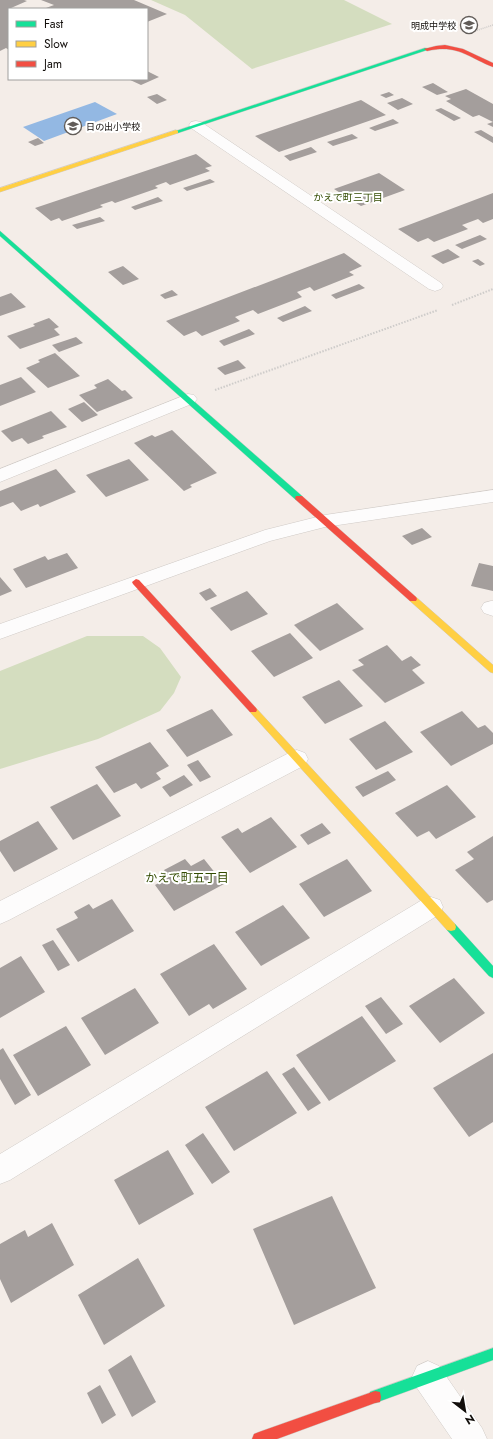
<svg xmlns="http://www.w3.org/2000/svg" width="493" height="1439" viewBox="0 0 493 1439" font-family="Jost,'Noto Sans JP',sans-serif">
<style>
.green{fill:#d4ddbf}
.water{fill:#93b8e3}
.building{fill:#a49e9c}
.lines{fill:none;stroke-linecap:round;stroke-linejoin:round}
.street-casing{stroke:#d0cbc7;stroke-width:1}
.fast-casing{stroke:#d0cbc7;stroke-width:1}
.slow-casing{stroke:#d0cbc7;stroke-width:1}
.jam-casing{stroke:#d0cbc7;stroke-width:1}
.path-far1{stroke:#ceccca;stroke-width:1.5;stroke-dasharray:1 1;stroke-linecap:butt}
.path{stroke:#ceccca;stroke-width:2;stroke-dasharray:1.5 1.5;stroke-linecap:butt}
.street{fill:#fdfcfc;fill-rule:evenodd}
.fast{fill:#16e098;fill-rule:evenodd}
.slow{fill:#ffcf43;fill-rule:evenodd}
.jam{fill:#f24e42;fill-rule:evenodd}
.labels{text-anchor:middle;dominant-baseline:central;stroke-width:4;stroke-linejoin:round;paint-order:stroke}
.far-poi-label{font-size:9px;fill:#120e0b;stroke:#fff;text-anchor:end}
.far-neighbourhood-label{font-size:10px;fill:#324b00;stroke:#fff}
.neighbourhood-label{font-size:12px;fill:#324b00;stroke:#fff}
</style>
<rect width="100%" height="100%" fill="#f4ede8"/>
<path class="green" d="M151,0H344L392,24L252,69L185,15Z
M87,636H143L160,648L181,677L174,693L160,711L98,739L0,769V671Z"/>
<path class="water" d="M95,102L117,114L44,141L23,127Z"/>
<path class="building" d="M0,0H24L27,1L11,8L14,9H9V50L6,48L0,51Z
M41,0H134L167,14L147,22V9H48L46,8L54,5Z
M147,71L159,77L141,85L128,79H147Z
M433,83L448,92L437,95L422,87Z
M466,89L493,104V127L487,124L493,122L479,115L473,117L446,101L451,99L445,96Z
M389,92L394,95L386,98L380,95Z
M157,94L167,100L157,104L147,97Z
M402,98L413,104L398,110L387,103Z
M361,100L386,115L279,152L255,136Z
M441,108L461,118L454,121L435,110Z
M393,119L399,123L375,131L369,128Z
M481,130L493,137V143L474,132Z
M352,134L358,138L333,146L327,142Z
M38,138L44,143L35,146L28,142Z
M311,147L317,152L290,161L284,156Z
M196,154L212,166L205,168L210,171L170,185L166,182L155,186L158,188L115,203L112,201L100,205L103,207L62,221L59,218L51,221L35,208Z
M379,173L405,190L361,206L334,189Z
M210,179L215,182L187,191L183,188Z
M493,193V219L483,223L478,219L462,225L468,229L434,242L428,238L418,242L398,229Z
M158,197L163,201L135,210L131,207Z
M100,217L105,221L77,229L72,225Z
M480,235L487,239L462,249L455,245Z
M448,249L460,257L443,264L431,256Z
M344,253L362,266L349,272L354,275L314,291L310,287L297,292L302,297L258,314L253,310L235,317L240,321L202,336L196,331L184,336L166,321Z
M478,259L485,264L480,266L472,261Z
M123,266L139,279L123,285L108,272Z
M359,284L365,288L336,299L331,295Z
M172,290L178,295L165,299L160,295Z
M11,293L26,307L0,316V297Z
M305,306L312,311L283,322L277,318Z
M49,318L59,327L54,329L60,335L20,349L7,336L35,326L33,324Z
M249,329L255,334L224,346L219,341Z
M76,337L83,343L59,352L52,345Z
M55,353L80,376L48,388L26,368L40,362L38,360Z
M238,360L246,368L225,375L217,368Z
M21,377L36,392L0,406V385Z
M108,379L122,391L125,390L133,398L97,412L79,395L97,388L94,385Z
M84,402L98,415L82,422L68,409Z
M51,411L67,427L42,436L44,438L28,444L22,438L12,442L1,431Z
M172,430L217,473L190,485L192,487L184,491L134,443L152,435L155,437Z
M129,459L149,480L106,497L86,475Z
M56,469L76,492L40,507L38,504L21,511L13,502L0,507V491Z
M422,528L432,537L412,545L402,536Z
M67,553L78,568L26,588L13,569L45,556L48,560Z
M479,563L493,566V591L471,586Z
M0,577L12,591L0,596Z
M210,588L217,596L206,601L199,593Z
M247,591L268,614L231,631L210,608Z
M337,603L364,629L320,651L294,625Z
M290,633L313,658L274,677L251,651Z
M387,645L402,661L411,656L421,665L412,670L425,683L385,703L352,670L364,665L358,660Z
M339,680L363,706L325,724L302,697Z
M212,709L233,735L187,757L166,730Z
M462,711L478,728L485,725L493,733V744L451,766L420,732Z
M385,721L413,752L376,770L349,739Z
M150,742L169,766L156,773L161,779L141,789L136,783L114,793L95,767Z
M198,760L211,777L200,782L187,765Z
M388,771L396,780L363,797L355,787Z
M184,775L193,785L170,797L162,787Z
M97,784L121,816L73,840L50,807Z
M447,785L476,817L436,839L429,831L417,837L395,813Z
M271,817L297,847L250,873L221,837L238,828L242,833Z
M38,821L58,849L14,872L0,851V841Z
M322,823L331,833L308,845L300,835Z
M493,836V900L487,903L455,870L474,859L467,852Z
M185,859L191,866L204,859L224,884L174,911L155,885L169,877L164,870Z
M347,859L372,891L324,917L299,884Z
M112,899L134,931L78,962L56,929L78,918L74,912L89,904L93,909Z
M283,905L310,938L261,966L235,932Z
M53,940L70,965L58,971L42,945Z
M214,944L247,989L213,1009L209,1004L189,1016L160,974Z
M21,956L45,992L0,1018V968Z
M454,978L485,1013L440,1043L409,1006Z
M135,988L159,1023L105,1055L81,1018Z
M381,997L403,1024L386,1034L365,1006Z
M362,1016L396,1061L329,1101L296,1055Z
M66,1026L91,1065L38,1096L13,1055Z
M3,1048L31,1095L15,1105L0,1079V1050Z
M493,1053V1122L469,1137L433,1088Z
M294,1067L321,1103L308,1111L282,1074Z
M267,1071L297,1113L234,1151L205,1107Z
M203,1133L230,1172L212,1184L185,1145Z
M168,1150L194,1194L139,1225L114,1180Z
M332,1196L376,1288L294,1325L253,1229Z
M52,1223L74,1265L11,1303L0,1279V1244L25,1230L28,1237Z
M138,1258L165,1306L104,1345L78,1295Z
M131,1355L156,1402L132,1417L108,1370Z
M100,1385L116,1415L102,1424L87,1393Z"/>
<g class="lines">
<g class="street-casing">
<path id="street" d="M196,121L201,122L441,283L443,286L441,289L435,291L429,289L191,128L189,125L191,122Z
M188,394L194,395L197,399L194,403L0,482V469Z
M493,490V502L325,527L270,541L0,639V624L265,530L325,515Z
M491,601H493V616L484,613L481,608L484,603Z
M297,750L305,753L308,759L305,765L9,920L0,924V901L289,753Z
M431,897L440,900L443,907L440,914L10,1180L0,1184V1154L422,900Z
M428,1361L439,1366L482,1428L487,1439H452L417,1388L412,1377L417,1366Z"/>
</g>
<g class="fast-casing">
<path id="fast" d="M425,48L430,49L178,133L173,132Z
M0,231L302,496L303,498L302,500H296L0,236Z
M451,923L455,924L493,966V978L489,976L447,930L446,927L447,924Z
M493,1348V1360L375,1403L370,1402L369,1397L370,1392Z"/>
</g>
<g class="slow-casing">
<path id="slow" d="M176,130L178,131V133L0,192V188Z
M413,596L416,597L493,665V673L490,672L410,601L409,599L410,597Z
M253,707L256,708L455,924L456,927L455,930L451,931L447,930L250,712L249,710Z"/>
</g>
<g class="jam-casing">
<path id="jam" d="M445,45L463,49L493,63V67C467,57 458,44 427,51L424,49L436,46Z
M296,496H302L416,597L417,599L416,601H410L296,500L295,498Z
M136,579L139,580L256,708L257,710L256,712H250L133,584L132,582Z
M375,1391L380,1392L381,1397L380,1402L375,1403L277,1439H252L254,1434L259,1432Z"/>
</g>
<path class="path-far1" d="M475,31L493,25"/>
<path class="path" d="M452,305L493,289
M215,390L438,310"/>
<use href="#street" class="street"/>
<use href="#fast" class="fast"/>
<use href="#slow" class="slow"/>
<use href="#jam" class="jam"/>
</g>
<defs>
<g id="school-ring" transform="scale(0.9)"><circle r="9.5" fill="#fff" stroke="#615c58" stroke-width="1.5"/><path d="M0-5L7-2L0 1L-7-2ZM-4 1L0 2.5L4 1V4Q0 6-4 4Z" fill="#615c58"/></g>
</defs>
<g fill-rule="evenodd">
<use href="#school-ring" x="469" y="25"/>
<use href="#school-ring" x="73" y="126"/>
</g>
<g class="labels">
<g class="far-poi-label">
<text x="456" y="25">明成中学校</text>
<text x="86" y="126" text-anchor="start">日の出小学校</text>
</g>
<g class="far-neighbourhood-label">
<text x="348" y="197">かえで町三丁目</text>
</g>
<g class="neighbourhood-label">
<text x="187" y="878">かえで町五丁目</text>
</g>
</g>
<rect x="8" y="8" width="140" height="72" fill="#ffffff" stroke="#a09f9d"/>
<rect x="16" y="21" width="20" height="6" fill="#16e098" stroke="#a09f9d"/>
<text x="44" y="28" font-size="12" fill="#120e0b">Fast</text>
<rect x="16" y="41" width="20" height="6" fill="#ffcf43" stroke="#a09f9d"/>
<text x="44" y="48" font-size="12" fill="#120e0b">Slow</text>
<rect x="16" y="61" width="20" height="6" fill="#f24e42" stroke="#a09f9d"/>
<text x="44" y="68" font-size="12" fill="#120e0b">Jam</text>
<g transform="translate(465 1411) rotate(149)" stroke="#ffffff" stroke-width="3" paint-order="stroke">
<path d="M0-3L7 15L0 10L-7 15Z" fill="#120e0b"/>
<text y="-6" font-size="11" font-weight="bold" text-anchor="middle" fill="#120e0b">N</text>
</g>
</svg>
